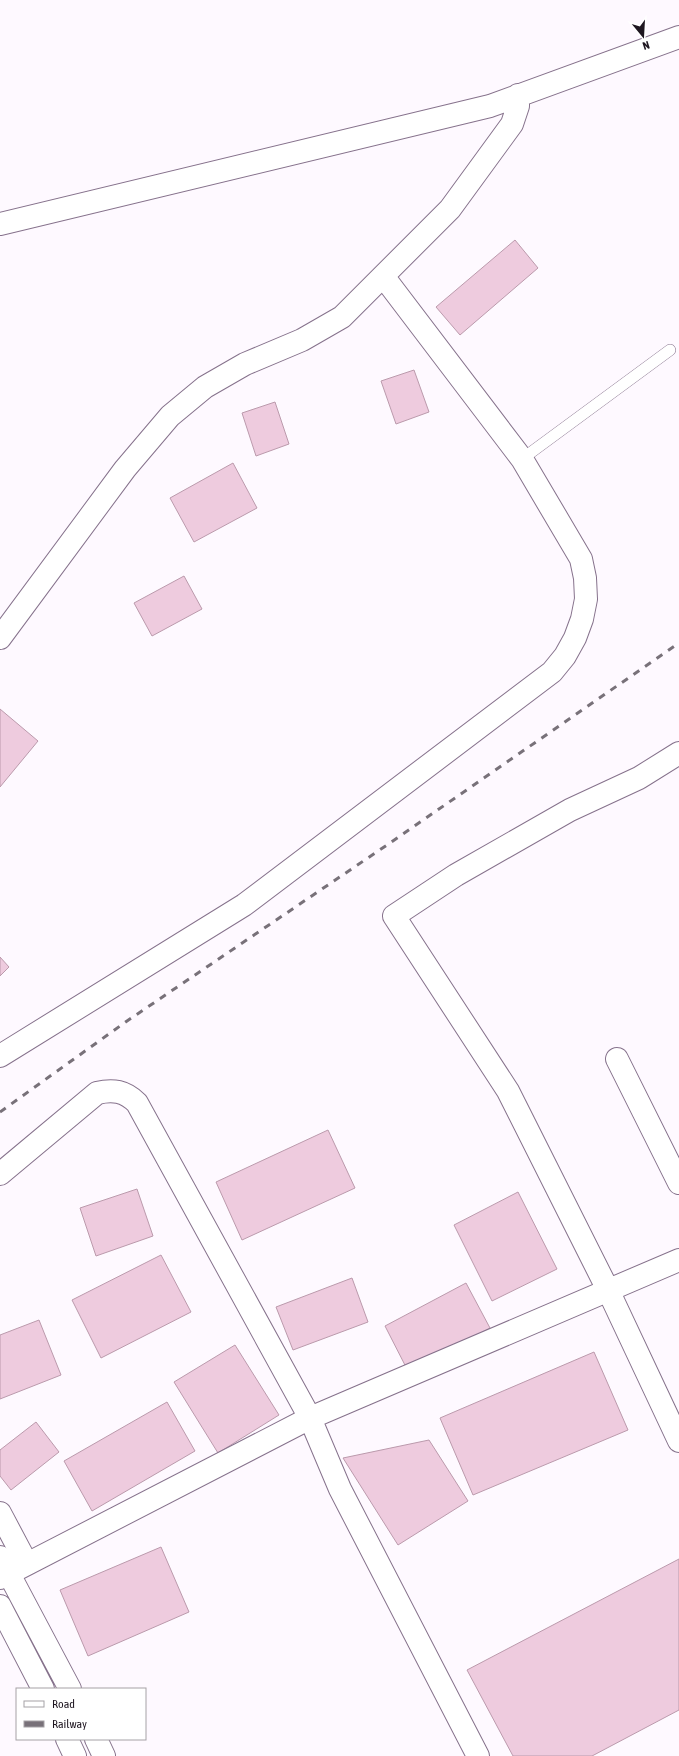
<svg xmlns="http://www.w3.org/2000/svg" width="679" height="1756" viewBox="0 0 679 1756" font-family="'Asap Condensed',sans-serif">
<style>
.building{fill:#eecbde;stroke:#bb9aac}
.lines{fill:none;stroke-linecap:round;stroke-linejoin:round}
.lane-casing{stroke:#86728c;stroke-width:12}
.street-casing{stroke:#86728c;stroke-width:24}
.secondary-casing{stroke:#86728c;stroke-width:24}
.lane{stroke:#fff;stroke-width:11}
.street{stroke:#fff;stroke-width:22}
.secondary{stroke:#fff;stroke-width:22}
.rail{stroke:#787179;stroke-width:3;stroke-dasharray:7 7;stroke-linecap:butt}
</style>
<rect width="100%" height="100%" fill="#fef9ff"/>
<path class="building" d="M515,240L538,268L460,335L436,307Z
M414,370L429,412L396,424L381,381Z
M275,402L289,444L256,456L242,413Z
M233,463L257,508L194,542L170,498Z
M184,576L202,609L152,636L134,603Z
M0,709L38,741L0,787Z
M0,957L9,967L0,976Z
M328,1130L355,1188L242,1240L216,1182Z
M137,1189L153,1236L96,1256L80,1208Z
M518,1192L557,1269L492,1301L454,1225Z
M161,1255L191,1312L101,1358L72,1300Z
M352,1278L368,1322L293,1350L276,1307Z
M466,1283L490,1328L408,1371L385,1326Z
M39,1320L61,1375L0,1399V1335Z
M235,1345L279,1415L218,1453L174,1382Z
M594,1352L628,1430L473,1495L440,1418Z
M167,1402L195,1451L92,1511L64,1461Z
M36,1422L59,1452L11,1490L0,1476V1450Z
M429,1440L468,1501L398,1545L343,1458Z
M161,1547L189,1612L88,1656L60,1590Z
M679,1559V1710L592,1756H513L467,1670Z"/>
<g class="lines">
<g class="lane-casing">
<path id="lane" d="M522,459L670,350"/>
</g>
<g class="street-casing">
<path id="street" d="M0,224L490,106L679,37
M0,638L125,469L170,416L205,387L245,364L302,340L342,317L450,209L512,124L518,106V95
M679,753L639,778L570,810L456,875L394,916L508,1091L608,1290L679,1441
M0,1056L244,905L552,672L565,656L575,638L582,619L586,599L585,578L581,559L522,459L383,276
M617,1059L679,1183
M0,1174L97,1093C113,1089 125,1091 137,1103L310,1418L340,1489L478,1756
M0,1513L27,1564
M0,1578L310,1418L679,1260"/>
</g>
<g class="secondary-casing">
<path id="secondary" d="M0,1557L70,1689
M0,1606L43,1689
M67,1739L75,1756
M96,1739L104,1756"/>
</g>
<use href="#lane" class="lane"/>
<use href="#street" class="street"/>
<use href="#secondary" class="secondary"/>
<path class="rail" d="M0,1112L127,1021L387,845L679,643"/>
</g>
<rect x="16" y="1688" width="130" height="52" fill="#ffffff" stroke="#a5a2a6"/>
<rect x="24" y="1701" width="20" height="6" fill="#ffffff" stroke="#a5a2a6"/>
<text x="52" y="1708" font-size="12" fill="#1e1620">Road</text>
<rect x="24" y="1721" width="20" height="6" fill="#787179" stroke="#a5a2a6"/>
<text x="52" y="1728" font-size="12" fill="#1e1620">Railway</text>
<g transform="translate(643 36) rotate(162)" stroke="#ffffff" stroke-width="3" paint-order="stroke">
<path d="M0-3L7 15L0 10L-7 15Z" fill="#1e1620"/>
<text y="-6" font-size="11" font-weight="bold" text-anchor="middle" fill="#1e1620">N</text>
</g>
</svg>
